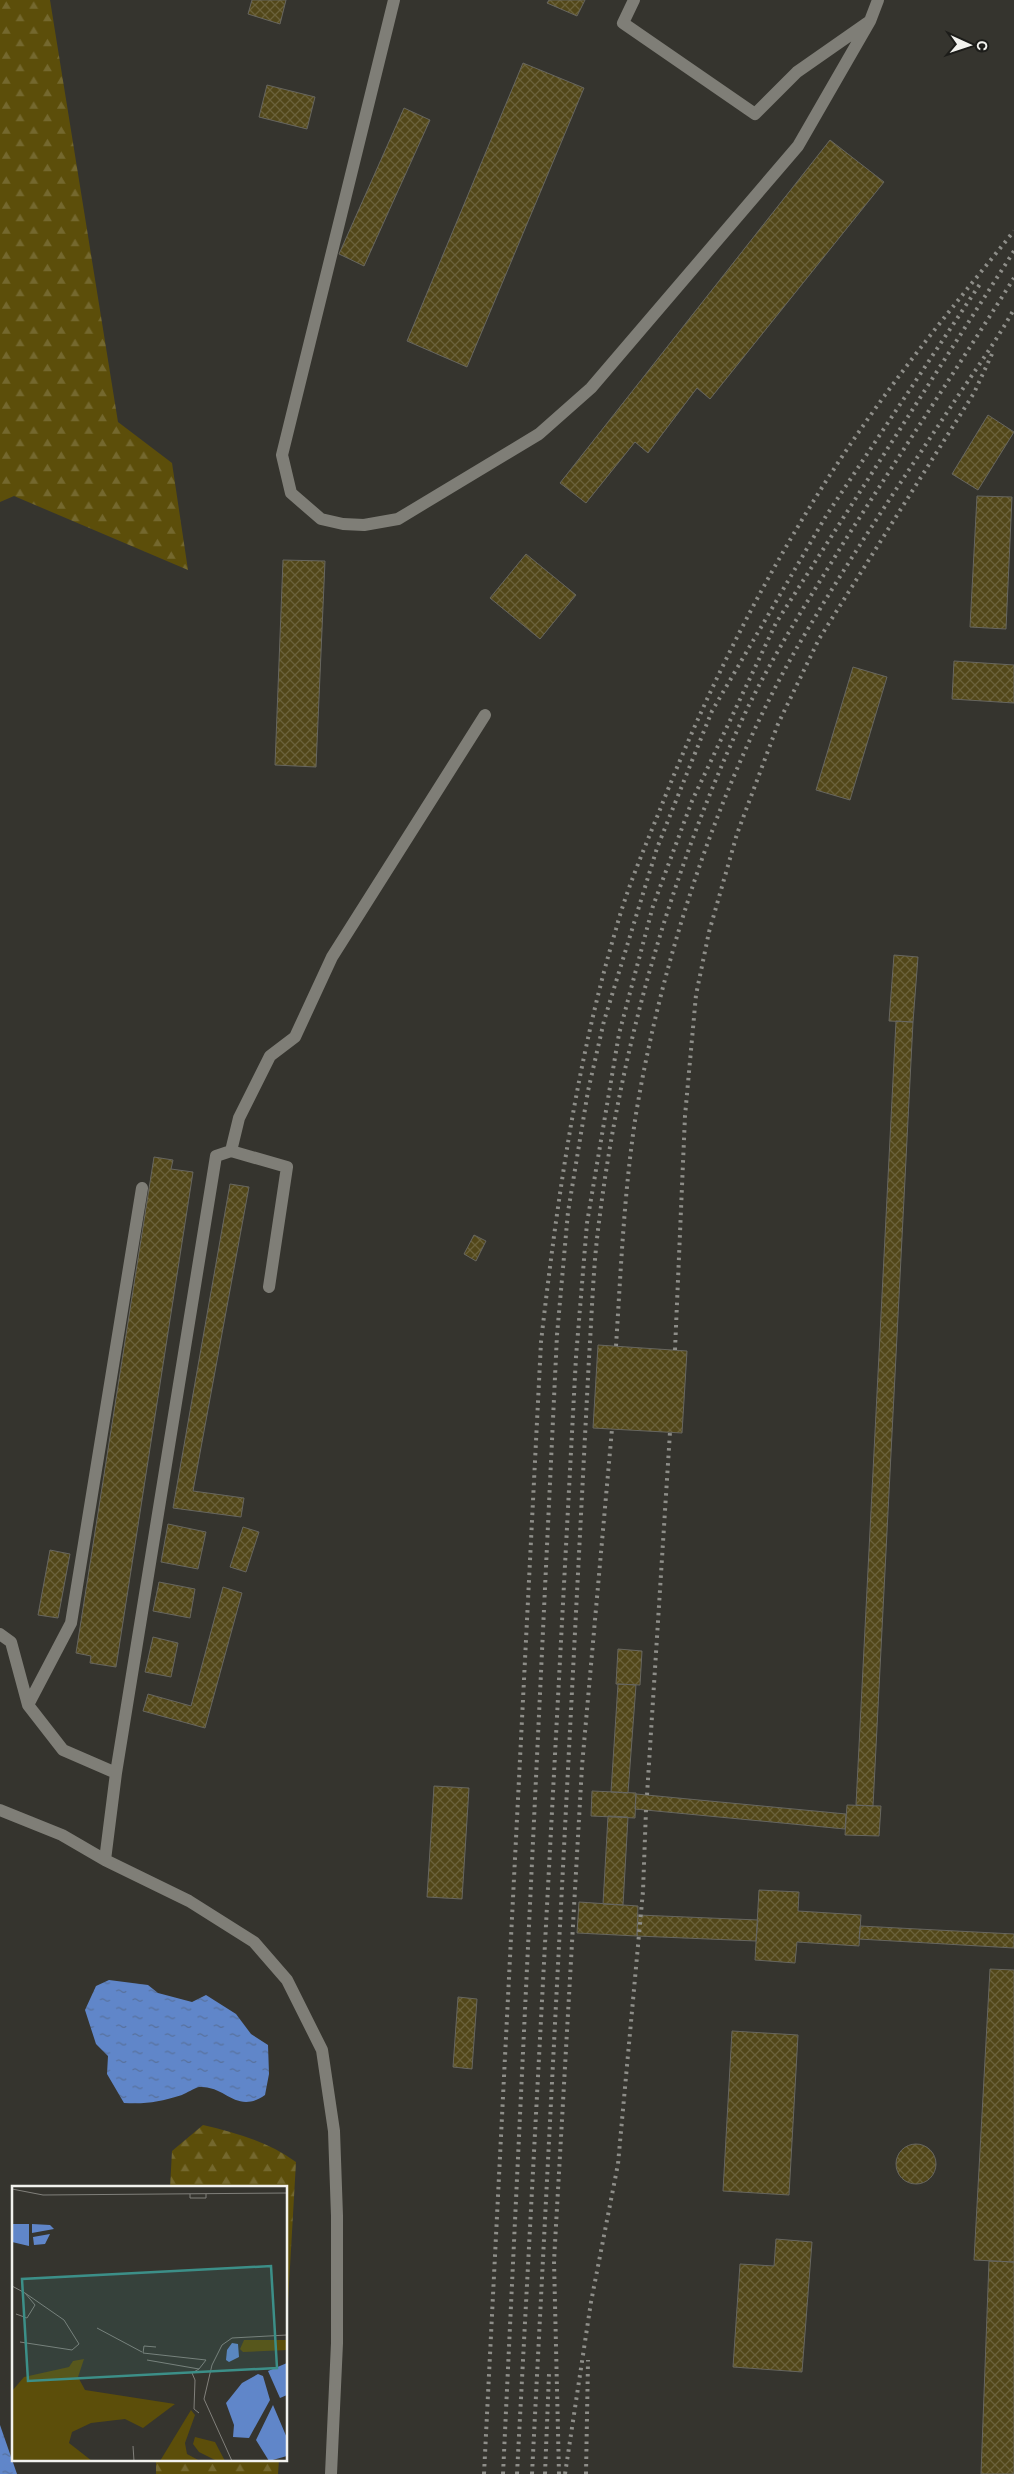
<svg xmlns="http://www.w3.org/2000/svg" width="1014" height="2474" viewBox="0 0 1014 2474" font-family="Inter,sans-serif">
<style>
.forest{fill:url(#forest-firs)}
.water{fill:url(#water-ripples)}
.building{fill:url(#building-cross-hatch);stroke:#67665f}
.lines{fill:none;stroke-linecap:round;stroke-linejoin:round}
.minor{stroke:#7f7e77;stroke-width:12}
.rail{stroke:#8e8e89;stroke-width:4;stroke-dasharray:2.5 5;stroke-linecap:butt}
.inset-road{fill:none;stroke:#81807b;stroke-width:1}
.view{fill:#3c8f88;fill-opacity:0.15;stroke:#3c8f88;stroke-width:2.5}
.inset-edge{fill:none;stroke:#f2f2ee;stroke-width:2.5}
</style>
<defs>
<pattern id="forest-firs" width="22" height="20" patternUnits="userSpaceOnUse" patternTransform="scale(1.25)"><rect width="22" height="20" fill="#5c4e0a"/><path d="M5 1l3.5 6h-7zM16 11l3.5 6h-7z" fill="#74682e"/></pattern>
<pattern id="water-ripples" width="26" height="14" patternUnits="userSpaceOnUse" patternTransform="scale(1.25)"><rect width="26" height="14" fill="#6086c9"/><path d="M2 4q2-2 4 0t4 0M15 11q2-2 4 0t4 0" fill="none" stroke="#58719c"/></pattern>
<pattern id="building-cross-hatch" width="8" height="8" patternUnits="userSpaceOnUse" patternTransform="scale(1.25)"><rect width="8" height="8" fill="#524719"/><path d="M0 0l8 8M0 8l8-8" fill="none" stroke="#6b623b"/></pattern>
</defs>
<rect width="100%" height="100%" fill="#35342e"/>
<path class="forest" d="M0,0H50L118,422L172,463L188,570L14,496L0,502Z
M203,2125C237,2133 268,2142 296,2162L286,2337V2188H170L172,2151Z
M156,2460H279L278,2474H156Z"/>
<path class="water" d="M109,1980L148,1985L158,1993L192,2002L206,1995L236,2014L251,2034L268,2045L269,2074L265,2095C236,2115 226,2085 199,2087C194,2088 187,2093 182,2095C159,2102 148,2104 124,2103L107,2074L108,2056L96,2044L85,2010L96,1986Z
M0,2425L17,2474H0Z"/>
<path class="building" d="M252,0H286L280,24L248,14Z
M549,0H585L577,16L547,3Z
M523,63L584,88L467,367L407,341Z
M267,85L315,97L307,129L259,117Z
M404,108L430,120L364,266L339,254Z
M830,140L884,182L710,399L697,388L648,453L635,442L586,503L560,483Z
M988,415L1014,432L978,490L952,474Z
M977,496L1012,497L1006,629L970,627Z
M526,554L576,595L540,639L490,598Z
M283,560L325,561L316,767L275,765Z
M954,661L1014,665V703L952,699Z
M853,667L887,677L850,800L816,790Z
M894,955L918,957L913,1022L889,1021Z
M896,1021L913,1022L873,1806L856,1805Z
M154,1157L173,1160L171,1169L193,1172L116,1667L90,1663L91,1656L76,1653Z
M230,1184L249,1187L193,1491L244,1498L241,1517L173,1508Z
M474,1235L486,1241L476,1261L464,1254Z
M598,1345L687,1351L682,1433L593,1428Z
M168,1524L206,1532L198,1569L161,1562Z
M243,1527L259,1532L246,1572L230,1567Z
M50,1550L70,1554L58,1618L38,1615Z
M159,1582L195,1589L190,1618L153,1611Z
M223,1587L242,1593L205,1728L143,1711L148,1694L191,1706Z
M153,1637L178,1643L171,1677L145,1672Z
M618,1649L642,1651L640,1685L616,1684Z
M618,1684L636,1685L628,1793L611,1792Z
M434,1786L469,1788L462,1899L427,1897Z
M592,1791L636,1793L635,1818L591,1816Z
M636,1794L846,1814L845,1829L635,1809Z
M847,1805L881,1806L879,1836L845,1835Z
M608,1816L628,1817L623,1905L603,1904Z
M759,1890L799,1892L798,1911L861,1915L859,1946L797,1942L795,1963L755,1960Z
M579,1902L638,1906L637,1936L577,1933Z
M638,1915L758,1920L756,1941L637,1936Z
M860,1926L1014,1934V1948L859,1939Z
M990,1969L1014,1970V2262L974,2260Z
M458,1997L477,1999L472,2069L453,2067Z
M732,2031L798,2035L789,2195L723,2191Z
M896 2164a20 20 0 1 1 40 0a20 20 0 1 1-40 0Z
M776,2239L812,2242L802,2372L733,2367L740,2264L774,2266Z
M989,2261L1014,2262V2474H981Z"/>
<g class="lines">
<path class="minor" d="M394,0L282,455L291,493L321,519L343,524L364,525L398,519L539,434L591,388L798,146L870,21
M634,0L623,23L755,114L797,72L870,21L878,0
M231,1151L239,1118L270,1056L295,1037L332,957L485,715
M0,1634L11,1642L28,1705L71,1623L142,1188
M28,1705L63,1750L116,1773L216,1156L231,1151L287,1167L269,1287
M0,1810L62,1835L105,1860L189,1901L254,1942L287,1980L322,2050L334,2131L337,2216V2343L331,2474
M105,1860L116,1773"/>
<path class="rail" d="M616,1346C621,1269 624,1191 636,1114C662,957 721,777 802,639C849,559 901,482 952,405C973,373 996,342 1014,309
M675,1350L685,1116L696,995L709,932L737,834L778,724L819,639L974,393L992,354
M647,1795L670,1432
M484,2474L541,1342C557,1202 576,1064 616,929C627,888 645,847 661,807C715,670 784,537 870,416C915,352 965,292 1014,231
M503,2474L557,1335L568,1212L588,1091L604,1021L657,848L712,711L826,516L982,281
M517,2474L576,1357L587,1223L619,1034L653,906L692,801L776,623L1014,251
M532,2474L589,1358C592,1313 593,1267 599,1222C620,1051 669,879 741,722C770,659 808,601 844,542C900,454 958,367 1014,278
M545,2474L549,2374
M559,2474L554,2261L582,1766L612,1429
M565,2474L591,2302L618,2164L643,1891L646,1810
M586,2474L588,2360"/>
</g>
<g transform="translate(12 2186)">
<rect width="275" height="275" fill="#35342e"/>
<path d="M232,154H275V164L231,166L228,163ZM72,173L66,191L73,204L163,218L131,242L113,233L79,237L60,246L57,257L80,275H0V205L12,191L57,181L61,175ZM179,224L183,229L173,257L175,268L188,275H148ZM183,251L203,256L213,275H205L187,266L181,258Z" fill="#5c4e0a"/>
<path d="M0,38H17V60L0,56ZM20,38L38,39L42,43L20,47ZM38,48L33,58L22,59L21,51ZM220,157L226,158L227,171L217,176L214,174L215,164ZM275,177V209L268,212L256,185ZM246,188L251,190L258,214L237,252L221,251L222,239L214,217L230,197ZM261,219L275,252V270L257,275L244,254Z" fill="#6086c9"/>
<path class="inset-road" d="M0,3L31,9L275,7M178,8V12H194V8M0,100L13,107L23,119L15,132L4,128M85,142L130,166M8,156L60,164L67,158L52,134L13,107M144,161L132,160L131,167L194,174L187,183M135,174L187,183L180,187L183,194L182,223L187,227M121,260L122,275M220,275L192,213L200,179L210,159L220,152L275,149"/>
<path class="view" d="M259,80L265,182L16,195L10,93Z"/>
<rect width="275" height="275" class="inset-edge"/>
</g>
<g transform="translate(969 45) rotate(93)" stroke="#1c1c19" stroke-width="4" paint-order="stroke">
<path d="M0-4L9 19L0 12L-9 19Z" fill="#f2f2ee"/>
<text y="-8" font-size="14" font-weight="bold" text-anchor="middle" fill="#f2f2ee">С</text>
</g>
</svg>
